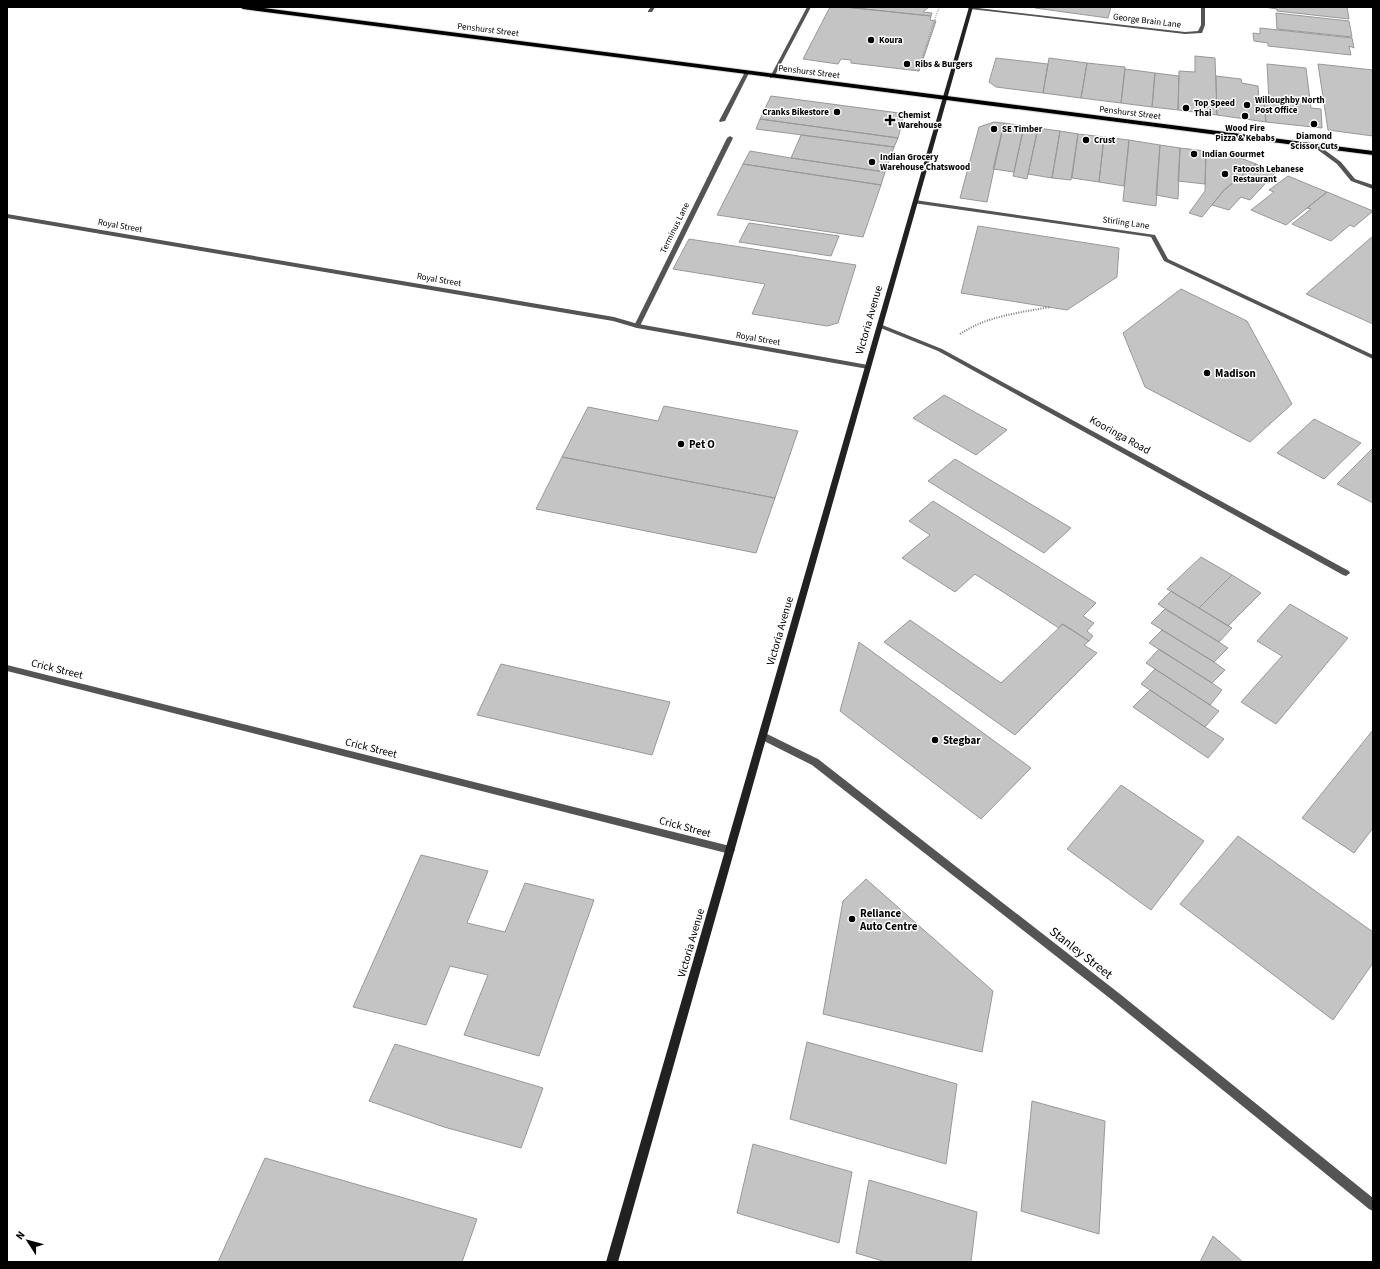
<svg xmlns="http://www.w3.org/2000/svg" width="1380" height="1269" viewBox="0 0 1380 1269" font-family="'Source Sans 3',sans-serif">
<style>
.building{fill:#c4c4c4;stroke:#989898}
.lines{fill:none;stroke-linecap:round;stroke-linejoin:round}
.primary-casing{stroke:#dbdbdb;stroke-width:2}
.path-far1{stroke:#767676;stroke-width:1.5;stroke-dasharray:0.5 1.5;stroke-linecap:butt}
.path{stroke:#767676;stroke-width:2;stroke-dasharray:1 1.5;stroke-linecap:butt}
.lane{fill:#545454;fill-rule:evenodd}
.street{fill:#545454;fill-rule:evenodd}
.secondary{fill:#212121;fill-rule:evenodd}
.primary{fill:#000;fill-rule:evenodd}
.poi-dot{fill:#000;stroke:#fff;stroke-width:1.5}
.labels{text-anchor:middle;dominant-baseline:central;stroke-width:3;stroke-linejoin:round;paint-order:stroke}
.far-street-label{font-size:9px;fill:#000;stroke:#fff}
.far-poi-label{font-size:9px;font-weight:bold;fill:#000;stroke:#fff;text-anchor:start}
.street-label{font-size:11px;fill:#000;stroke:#fff}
.poi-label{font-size:11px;font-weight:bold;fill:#000;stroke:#fff;text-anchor:start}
.near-street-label{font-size:13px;fill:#000;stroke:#fff}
</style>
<rect width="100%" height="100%" fill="#fff"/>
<path class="building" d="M830,7H845L931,16L930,20L936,21L919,71L851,63V60L841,59L838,64L803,59Z
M845,7H929L923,12L932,13L931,16Z
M1035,7H1111L1108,18L1035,8Z
M1347,7L1349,19L1277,11V9L1264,7Z
M1276,13L1349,21L1352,37L1277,29Z
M1260,28L1352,38L1354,48L1349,46L1351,55L1268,46V43L1254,41L1253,33L1260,34Z
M1195,56L1215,58L1217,115L1178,110L1179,71L1195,72Z
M996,58L1048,64L1043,93L996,87L989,82Z
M1049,58L1087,63L1081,98L1043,93Z
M1087,63L1125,67L1121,103L1081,98Z
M1267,64L1306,68L1311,108L1321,109L1322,128L1266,122L1264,102H1269Z
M1318,64L1373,70V136L1328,130Z
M1125,69L1155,73L1152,107L1121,103Z
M1155,73L1179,76L1178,110L1152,107Z
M1216,76L1241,79L1242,83L1258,86L1259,101L1264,102L1266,122L1217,115Z
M771,96L899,113L904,116L898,138L760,119Z
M760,119L898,138L894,147L756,129Z
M994,122L1004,123L987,202L960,198L979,127Z
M1004,123L1024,126L1014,172L993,169Z
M1024,126L1038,128L1027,179L1013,176Z
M1038,128L1060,131L1052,178L1028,174Z
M1060,131L1078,134L1071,180L1052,178Z
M1078,134L1104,137L1099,182L1072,178Z
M801,135L894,147L885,172L791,158Z
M1104,137L1129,140L1124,186L1099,182Z
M1129,140L1160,145L1156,206L1123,201Z
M1160,145L1180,148L1178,199L1156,195Z
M1180,148L1206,151L1205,184L1178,181Z
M750,151L791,158L885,172L881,185L743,164Z
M1206,151L1233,155L1256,164L1224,190L1202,217L1189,213L1205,191Z
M743,164L881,185L863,237L717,215Z
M1256,164L1276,172L1250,200L1241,197L1229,210L1212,205L1224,190Z
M1288,176L1327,192L1286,225L1251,210L1274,192L1269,190Z
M1327,192L1373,211L1354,227L1350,225L1331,241L1292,224L1311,209L1307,208Z
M749,223L839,236L831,256L739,242Z
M978,226L1119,248L1117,277L1067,310L961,293Z
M1373,236V324L1306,294Z
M689,239L856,265L838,323L827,326L752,314L765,284L673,269Z
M1181,289L1247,321L1292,404L1250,442L1145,387L1123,333Z
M944,395L1007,430L976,455L913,418Z
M664,406L798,431L775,498L562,457L588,407L658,421Z
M1314,419L1361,443L1324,479L1277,453Z
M1373,448V503L1337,484Z
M562,457L775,498L756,553L536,509Z
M955,459L1071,528L1044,553L928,481Z
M933,501L1096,603L1083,616L1094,623L1087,631L1093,636L1089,641L1062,624L1059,628L975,574L955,592L902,558L930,535L909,521Z
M1201,557L1232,575L1199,608L1167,589Z
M1232,575L1261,593L1228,626L1199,608Z
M1171,591L1199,608L1232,628L1219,642L1158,604Z
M1290,604L1348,638L1276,724L1241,702L1282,656L1257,641Z
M1165,609L1219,642L1228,648L1214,662L1151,623Z
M910,620L1001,683L1063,624L1089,641L1084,645L1097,653L1015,735L884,642Z
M1162,630L1214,662L1225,670L1212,683L1149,643Z
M859,642L1031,768L981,819L840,711Z
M1159,649L1212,683L1222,690L1210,705L1146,663Z
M501,664L670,702L652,755L477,715Z
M1155,669L1210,705L1219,711L1205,727L1141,684Z
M1150,690L1205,727L1224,739L1208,758L1133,707Z
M1373,730V828L1354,853L1302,818Z
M1121,785L1204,841L1151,910L1067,849Z
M1238,836L1373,932V963L1333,1020L1180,904Z
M421,855L488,871L467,923L505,932L525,883L594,900L539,1056L464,1035L488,975L450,966L426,1025L353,1007Z
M866,879L993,991L982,1052L823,1014L843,901Z
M807,1042L957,1084L946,1164L790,1119Z
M395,1044L543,1088L521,1148L444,1127L369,1101Z
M1032,1101L1105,1121L1099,1234L1021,1211Z
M753,1144L852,1172L839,1243L737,1213Z
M265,1158L477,1219L462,1262H218Z
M869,1180L977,1212L971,1262H886L856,1253Z
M1213,1236L1243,1262H1200Z"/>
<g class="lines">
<g class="primary-casing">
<path id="primary" d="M240,7H256L1373,151V155L243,9Z"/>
</g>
<path class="path-far1" d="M918,71L939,7"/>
<path class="path" d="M960,334C987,316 1018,313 1050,307"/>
<path class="lane" d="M807,7H811L774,77L770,78V77Z
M969,7L1185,32L1198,31L1201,25V7H1205V25L1202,33L1185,34L970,9L968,8Z
M745,72L749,73L725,121L720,122L719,121Z
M730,136L733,138L640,326L637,328L635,327L634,326L727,138Z
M915,200L1155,235L1168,259L1373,355V359L1164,261L1151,237L913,203V201Z"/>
<path class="street" d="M651,7H655L652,12H648V11Z
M1314,145H1318L1341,162L1355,179L1373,185V189L1351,181L1337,164L1314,147Z
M7,214L614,317L638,324L868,365L871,367L868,369L637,328L613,321L7,218Z
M880,324L942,349L1349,571L1350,573L1346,576L1343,575L938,351L878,327L877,326Z
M7,665L730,846L733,847L735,850L733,853L730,854L7,671Z
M763,732L818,759L1120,994L1373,1198V1211L1369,1209L1112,1000L812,765L760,739L759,736L760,733Z"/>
<path class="secondary" d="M969,7H973L618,1262H606Z"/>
<use href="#primary" class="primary"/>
</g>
<g class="poi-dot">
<circle cx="871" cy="40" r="4"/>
<circle cx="907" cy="64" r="4"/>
<circle cx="1247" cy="105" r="4"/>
<circle cx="1186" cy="108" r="4"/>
<circle cx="837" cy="112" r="4"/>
<circle cx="1245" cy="116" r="4"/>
<path d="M888 114h4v4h4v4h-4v4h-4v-4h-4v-4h4z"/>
<circle cx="1314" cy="124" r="4"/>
<circle cx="994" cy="129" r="4"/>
<circle cx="1086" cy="140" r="4"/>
<circle cx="1194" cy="154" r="4"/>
<circle cx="872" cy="162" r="4"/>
<circle cx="1225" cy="174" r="4"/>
<circle cx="1207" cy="373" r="4"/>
<circle cx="681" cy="444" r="4"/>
<circle cx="935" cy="740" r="4"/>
<circle cx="852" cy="919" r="4"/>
</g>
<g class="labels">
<g class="far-street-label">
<text transform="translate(1147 21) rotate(7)">George Brain Lane</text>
<text transform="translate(488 30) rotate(7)">Penshurst Street</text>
<text transform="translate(809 72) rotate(7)">Penshurst Street</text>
<text transform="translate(1130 113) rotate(7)">Penshurst Street</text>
<text transform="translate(1126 223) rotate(8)">Stirling Lane</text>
<text transform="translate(120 226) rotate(10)">Royal Street</text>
<text transform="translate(675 228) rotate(-64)">Terminus Lane</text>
<text transform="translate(439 280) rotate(10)">Royal Street</text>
<text transform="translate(758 339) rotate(10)">Royal Street</text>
</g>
<g class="far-poi-label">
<text x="879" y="40">Koura</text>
<text x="915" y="64">Ribs &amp; Burgers</text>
<text x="1255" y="100">Willoughby North<tspan x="1255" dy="10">Post Office</tspan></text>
<text x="1194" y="103">Top Speed<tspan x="1194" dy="10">Thai</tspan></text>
<text x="829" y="112" text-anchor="end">Cranks Bikestore</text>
<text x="898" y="115">Chemist<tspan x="898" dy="10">Warehouse</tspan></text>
<text x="1245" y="128" text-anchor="middle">Wood Fire<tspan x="1245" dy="10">Pizza &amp; Kebabs</tspan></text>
<text x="1002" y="129">SE Timber</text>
<text x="1314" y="136" text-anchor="middle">Diamond<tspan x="1314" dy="10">Scissor Cuts</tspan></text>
<text x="1094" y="140">Crust</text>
<text x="1202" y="154">Indian Gourmet</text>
<text x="880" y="157">Indian Grocery<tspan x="880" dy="10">Warehouse Chatswood</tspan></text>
<text x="1233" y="169">Fatoosh Lebanese<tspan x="1233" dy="10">Restaurant</tspan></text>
</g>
<g class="street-label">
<text transform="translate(869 320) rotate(-74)">Victoria Avenue</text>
<text transform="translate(1120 435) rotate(29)">Kooringa Road</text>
<text transform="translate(780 631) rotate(-74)">Victoria Avenue</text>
<text transform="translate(57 669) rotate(14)">Crick Street</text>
<text transform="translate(371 748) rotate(14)">Crick Street</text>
<text transform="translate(685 827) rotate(15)">Crick Street</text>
<text transform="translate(691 943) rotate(-74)">Victoria Avenue</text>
</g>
<g class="poi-label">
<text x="1215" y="373">Madison</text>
<text x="689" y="444">Pet O</text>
<text x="943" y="740">Stegbar</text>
<text x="860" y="913">Reliance<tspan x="860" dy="13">Auto Centre</tspan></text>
</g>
<g class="near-street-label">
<text transform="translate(1081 953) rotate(38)">Stanley Street</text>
</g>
</g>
<rect width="1380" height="1269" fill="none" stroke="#000000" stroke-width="16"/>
<g transform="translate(28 1241) rotate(306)" stroke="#ffffff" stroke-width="3" paint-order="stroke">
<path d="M0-3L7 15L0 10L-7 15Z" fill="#000000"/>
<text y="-6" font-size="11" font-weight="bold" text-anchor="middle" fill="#000000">N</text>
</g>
</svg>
